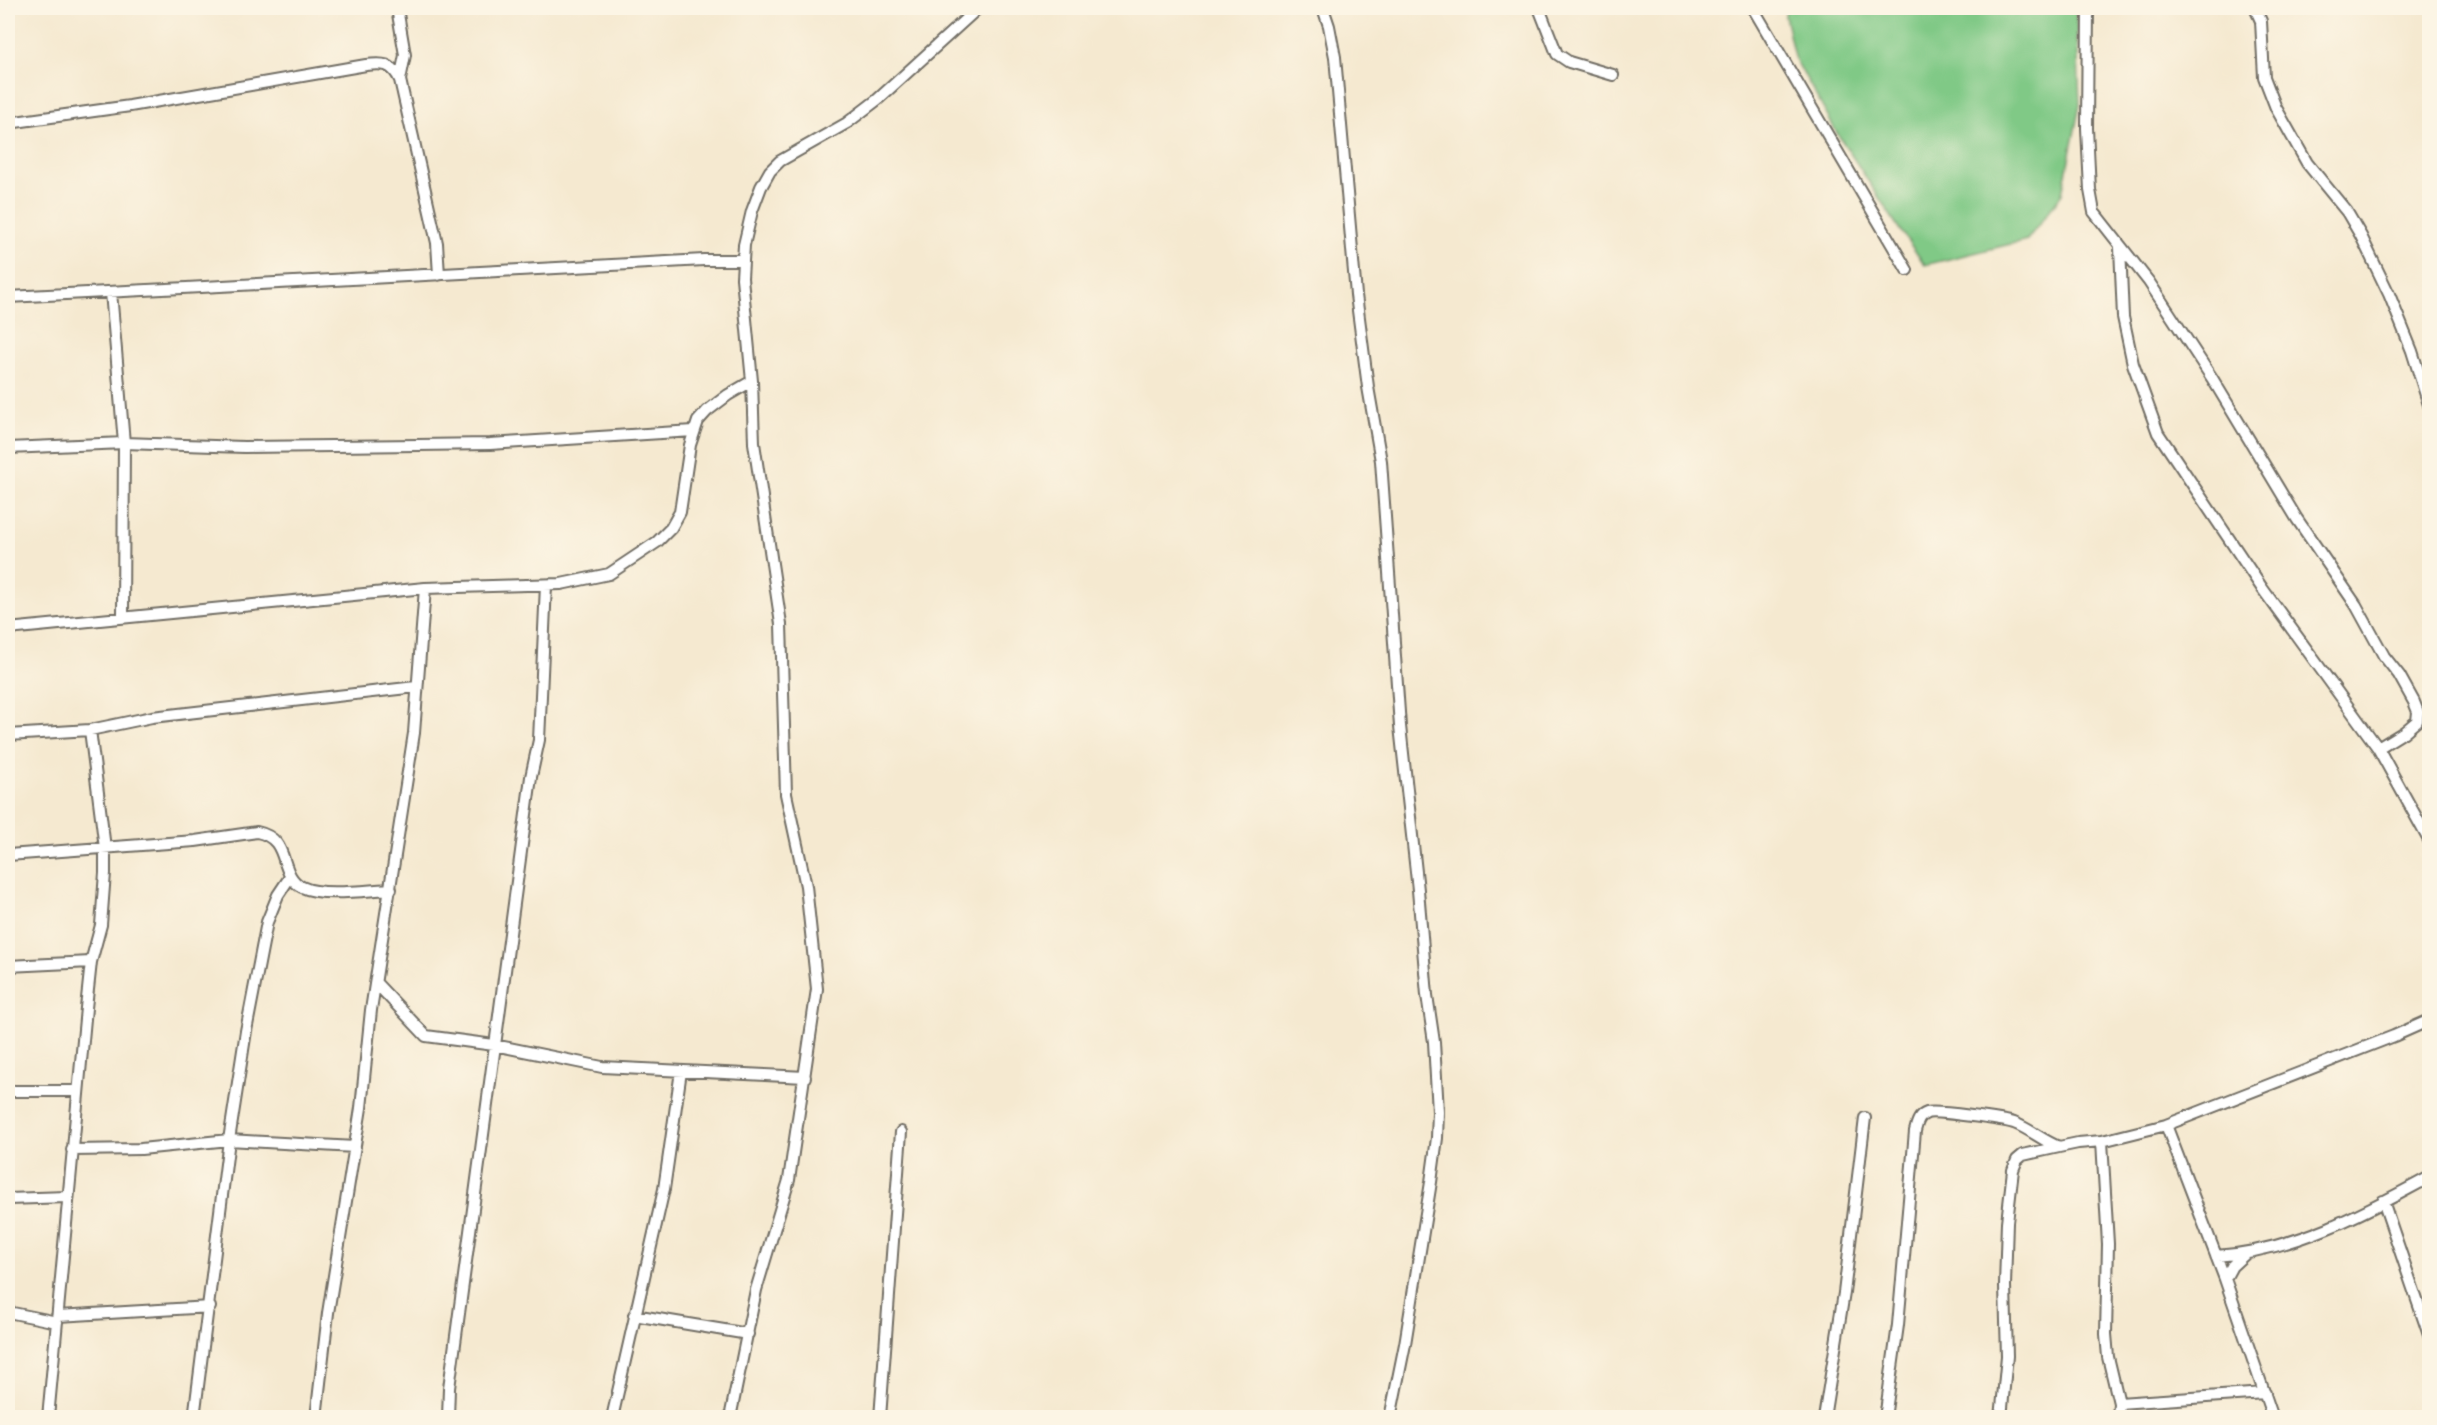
<svg xmlns="http://www.w3.org/2000/svg" width="2437" height="1425" viewBox="0 0 2437 1425" font-family="'IM FELL English',serif">
<style>
.green{fill:#80c986;stroke:#567a58;stroke-width:1.5}
.lines{fill:none;stroke-linecap:round;stroke-linejoin:round}
.street-casing{stroke:#726e65;stroke-width:14}
.street{stroke:#fff;stroke-width:10}
</style>
<rect width="100%" height="100%" fill="#fcf5e5"/>
<filter id="ink" filterUnits="userSpaceOnUse"><feTurbulence type="fractalNoise" baseFrequency=".0167" numOctaves="2"/><feDisplacementMap in="SourceGraphic" scale="12" xChannelSelector="R" yChannelSelector="G"/><feConvolveMatrix kernelMatrix="1 2 1 2 8 2 1 2 1" color-interpolation-filters="sRGB"/></filter>
<filter id="wash" filterUnits="userSpaceOnUse"><feTurbulence type="fractalNoise" baseFrequency=".008" numOctaves="4" result="noise"/><feDisplacementMap in="SourceGraphic" scale="24" xChannelSelector="R" yChannelSelector="G"/><feGaussianBlur stdDeviation="1.35" result="paint"/><feColorMatrix in="noise" values="0 0 0 0 0 0 0 0 0 0 0 0 0 0 0 0 0 1.4 0 .05"/><feComposite in="paint" operator="in"/></filter>
<g filter="url(#wash)">
<rect width="100%" height="100%" fill="#f5e9d0"/>
<path class="green" d="M1786,8H2076L2080,105L2062,194L2027,240L1925,265L1900,230L1837,133L1794,57L1785,16Z"/>
</g>
<g filter="url(#ink)">
<g class="lines">
<g class="street-casing">
<path id="street" d="M397,8L405,55L400,80
M1323,8L1329,26L1335,57L1356,295L1368,387L1381,461L1400,726L1418,890L1427,995L1434,1042L1438,1112L1437,1138L1431,1182L1405,1344L1390,1418
M1539,8L1557,54L1569,62L1613,75
M1753,8L1907,270
M2088,8L2087,128L2090,190L2094,212L2149,282L2212,378L2297,519L2356,605L2384,656L2399,675L2414,702L2418,712L2417,721L2404,732L2378,748
M2255,8L2261,21L2264,77L2276,108L2307,163L2347,212L2361,236L2389,294L2412,351L2430,408
M8,123L130,106L366,65C383,63 392,63 400,80L437,243L439,275
M2120,247L2123,317L2133,364L2158,433L2262,588L2378,748L2430,842
M111,292L124,443L123,617
M8,297C240,285 472,274 704,260H742
M8,448L124,443L244,447L418,445L490,444L693,431
M8,629L425,588L561,584L609,574L657,542L671,528L680,512L690,445L698,421L707,411L728,395L752,381
M8,735L90,730L152,717L416,687
M8,855L195,841L257,832C292,839 277,874 302,887C322,897 368,890 391,889
M8,966L91,962
M376,983L426,1036L494,1045L602,1067L805,1077
M8,1091H78
M2166,1125L2225,1279L2273,1418
M2102,1141L2108,1244L2106,1334L2108,1357L2119,1403L2265,1393
M72,1150L141,1149L229,1140L355,1147
M8,1199L67,1197
M2383,1201L2430,1338
M2216,1256C2294,1251 2362,1214 2430,1177
M2225,1279L2232,1266L2245,1254
M8,1312L57,1322
M634,1315L748,1334
M58,1316L210,1307
M48,1418L86,1008L91,962L101,925L105,873V848L90,730
M194,1418L229,1140L246,1031L267,922L278,895L290,877
M316,1418L328,1313L361,1108L371,1010L414,733L425,588
M448,1418L449,1388L531,777L539,740L546,585
M612,1418L664,1189L681,1071
M730,1418L756,1290L789,1180L817,989L806,886L786,794L781,624L754,443L752,381L742,278L744,245L752,211L761,187L770,171L780,161L847,123L877,100L978,8
M880,1418L901,1132
M1824,1418L1844,1293L1865,1118
M1885,1418L1898,1325L1915,1131C1917,1124 1918,1116 1927,1113C1934,1110 2005,1120 2014,1123C2030,1129 2043,1141 2059,1147L2078,1143L2102,1141L2166,1125L2394,1036L2430,1020
M2001,1418L2007,1356L2005,1286L2007,1222L2013,1170L2017,1160L2023,1155L2059,1147
M2118,1418L2119,1403"/>
</g>
<use href="#street" class="street"/>
</g>
</g>
<rect width="2437" height="1425" fill="none" stroke="#fcf5e5" stroke-width="30"/>
</svg>
